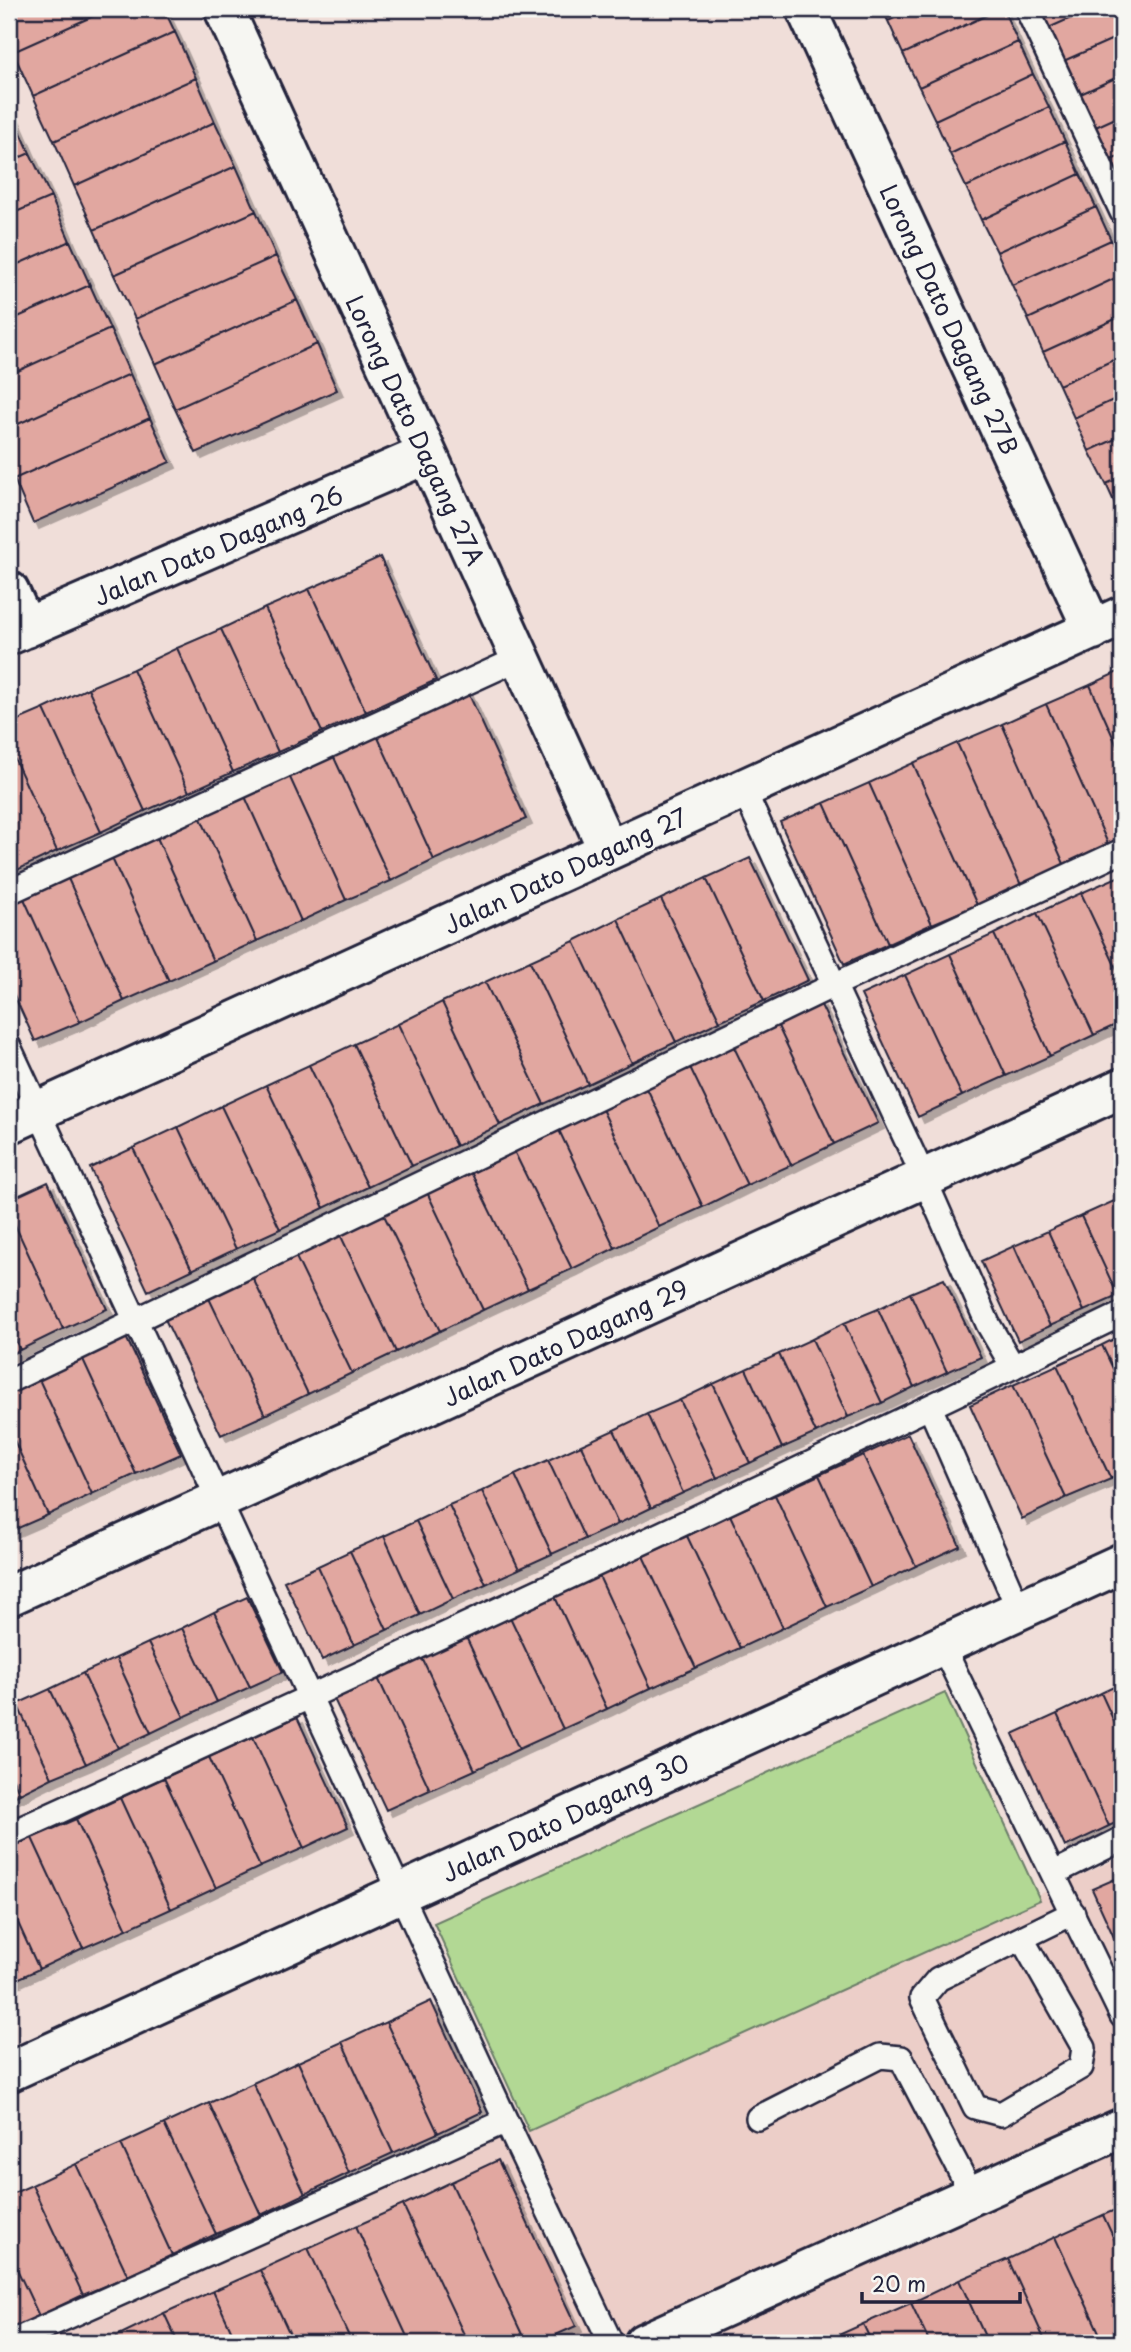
<svg xmlns="http://www.w3.org/2000/svg" width="1131" height="2352" viewBox="0 0 1131 2352" font-family="'Playpen Sans',sans-serif">
<style>
.built{fill:#eccec8}
.green{fill:#b2d894;stroke:#6a7d68;stroke-width:2}
.building{fill:#e1a7a0;stroke:#22223b;stroke-width:2;filter:url(#shadow)}
.lines{fill:none;stroke-linecap:round;stroke-linejoin:round}
.service-casing{stroke:#22223b;stroke-width:28}
.minor-casing{stroke:#22223b;stroke-width:44}
.service{stroke:#f6f6f2;stroke-width:23}
.minor{stroke:#f6f6f2;stroke-width:38}
.labels{text-anchor:middle;dominant-baseline:central;stroke-width:6;stroke-linejoin:round;paint-order:stroke}
.street-label{font-size:24px;fill:#22223b;stroke:#f6f6f2}
</style>
<defs>
<filter id="shadow"><feDropShadow dx="6" dy="6" stdDeviation="0" flood-color="#0004"/></filter>
</defs>
<rect width="100%" height="100%" fill="#f0ded9"/>
<filter id="ink" filterUnits="userSpaceOnUse"><feTurbulence type="fractalNoise" baseFrequency=".0143" numOctaves="2"/><feDisplacementMap in="SourceGraphic" scale="14" xChannelSelector="R" yChannelSelector="G"/><feConvolveMatrix kernelMatrix="1 2 1 2 8 2 1 2 1" color-interpolation-filters="sRGB"/></filter>
<g filter="url(#ink)">
<path class="built" d="M1122,1857V2343H44Z"/>
<path class="green" d="M945,1693L1040,1900L529,2131L434,1923Z"/>
<path class="building" d="M9,9H109L13,52L9,43Z
M109,9H164L175,32L33,96L13,52Z
M882,9H915L888,21Z
M915,9H1000L903,54L888,21Z
M1000,9H1003L1018,42L919,87L903,54Z
M1034,9H1091L1044,30Z
M1091,9H1122V35L1059,63L1044,30Z
M175,32L196,78L54,141L33,96Z
M1122,35V75L1074,97L1059,63Z
M1018,42L1033,74L935,120L919,87Z
M1033,74L1049,107L950,154L935,120Z
M1122,75V115L1089,130L1074,97Z
M196,78L215,122L74,186L54,141Z
M1049,107L1065,141L966,187L950,154Z
M10,108L30,153L9,162V109Z
M1122,115V155L1105,163L1089,130Z
M215,122L236,166L94,230L74,186Z
M1065,141L1080,174L981,220L966,187Z
M30,153L51,197L9,215V162Z
M1122,155V195L1105,163Z
M236,166L256,211L114,275L94,230Z
M1080,174L1096,207L997,252L981,220Z
M51,197L70,241L9,268V215Z
M1096,207L1111,240L1012,285L997,252Z
M256,211L276,256L135,319L114,275Z
M1111,240L1122,263V275L1028,319L1012,285Z
M70,241L90,285L9,321V268Z
M276,256L297,300L155,364L135,319Z
M1122,275V316L1043,352L1028,319Z
M90,285L110,329L9,375V321Z
M297,300L317,344L175,409L155,364Z
M1122,316V356L1059,385L1043,352Z
M110,329L130,374L9,428V375Z
M317,344L337,390L196,453L175,409Z
M1122,356V396L1074,418L1059,385Z
M130,374L150,418L14,479L9,468V428Z
M1122,396V436L1089,451L1074,418Z
M150,418L170,462L33,523L14,479Z
M1122,436V477L1106,484L1089,451Z
M1122,477V517H1121L1106,484Z
M380,557L436,680L366,712L309,589Z
M309,589L366,712L322,732L265,608Z
M265,608L322,732L278,752L221,629Z
M221,629L278,752L233,772L177,648Z
M177,648L233,772L189,792L133,669Z
M133,669L189,792L145,811L88,688Z
M1122,670V757L1090,685Z
M1090,685L1122,757V840L1109,846L1046,704Z
M88,688L145,811L101,832L44,709Z
M467,690L526,819L434,860L375,731Z
M1046,704L1109,846L1065,866L1002,724Z
M44,709L101,832L57,851L9,747V724Z
M1002,724L1065,866L1021,885L957,743Z
M375,731L434,860L391,881L331,751Z
M957,743L1021,885L977,905L913,763Z
M9,747L57,851L13,872L9,863Z
M331,751L391,881L346,900L287,771Z
M913,763L977,905L932,924L869,783Z
M287,771L346,900L301,921L243,792Z
M869,783L932,924L888,944L824,803Z
M243,792L301,921L257,941L198,812Z
M824,803L888,944L844,964L780,822Z
M198,812L257,941L213,961L154,831Z
M154,831L213,961L169,981L109,852Z
M109,852L169,981L124,1001L65,872Z
M750,858L808,980L764,1001L706,878Z
M65,872L124,1001L80,1022L21,892Z
M1122,875V980L1081,893Z
M706,878L764,1001L720,1021L661,899Z
M21,892L80,1022L35,1041L9,984V898Z
M1081,893L1122,980V1022L1094,1035L1037,913Z
M661,899L720,1021L676,1042L618,919Z
M1037,913L1094,1035L1050,1056L994,934Z
M618,919L676,1042L632,1063L574,941Z
M994,934L1050,1056L1006,1076L950,954Z
M574,941L632,1063L588,1084L530,961Z
M950,954L1006,1076L962,1096L905,975Z
M530,961L588,1084L544,1104L485,982Z
M905,975L962,1096L918,1117L861,995Z
M485,982L544,1104L500,1125L442,1002Z
M819,1001L878,1123L834,1144L776,1022Z
M442,1002L500,1125L456,1146L398,1024Z
M776,1022L834,1144L791,1165L732,1043Z
M398,1024L456,1146L412,1166L354,1044Z
M732,1043L791,1165L747,1185L688,1063Z
M354,1044L412,1166L368,1187L309,1065Z
M688,1063L747,1185L703,1207L645,1084Z
M309,1065L368,1187L324,1208L266,1085Z
M645,1084L703,1207L659,1227L600,1105Z
M266,1085L324,1208L280,1229L221,1106Z
M600,1105L659,1227L615,1248L557,1126Z
M221,1106L280,1229L236,1249L178,1127Z
M557,1126L615,1248L572,1269L512,1147Z
M178,1127L236,1249L192,1270L133,1148Z
M512,1147L572,1269L528,1289L469,1168Z
M133,1148L192,1270L148,1291L90,1168Z
M469,1168L528,1289L483,1310L425,1188Z
M48,1182L107,1309L63,1329L9,1212V1200Z
M425,1188L483,1310L440,1331L381,1209Z
M1114,1201L1122,1219V1294L1118,1296L1081,1216Z
M381,1209L440,1331L396,1352L338,1230Z
M9,1212L63,1329L20,1350L9,1326Z
M1081,1216L1118,1296L1084,1311L1048,1231Z
M338,1230L396,1352L352,1373L293,1251Z
M1048,1231L1084,1311L1050,1326L1014,1246Z
M1014,1246L1050,1326L1018,1341L981,1261Z
M293,1251L352,1373L308,1394L250,1272Z
M250,1272L308,1394L265,1415L206,1292Z
M944,1279L981,1357L947,1372L910,1293Z
M206,1292L265,1415L221,1435L162,1313Z
M910,1293L947,1372L914,1387L878,1309Z
M878,1309L914,1387L882,1403L844,1323Z
M844,1323L882,1403L848,1417L812,1339Z
M9,1326L20,1350L9,1355Z
M125,1335L181,1454L136,1474L81,1355Z
M1122,1335V1388L1102,1345Z
M812,1339L848,1417L816,1433L779,1354Z
M1102,1345L1122,1388V1473L1111,1479L1057,1365Z
M779,1354L816,1433L782,1448L746,1369Z
M81,1355L136,1474L92,1494L37,1375Z
M1057,1365L1111,1479L1066,1498L1013,1385Z
M746,1369L782,1448L750,1463L713,1384Z
M37,1375L92,1494L48,1515L9,1429V1388Z
M713,1384L750,1463L717,1478L680,1400Z
M1013,1385L1066,1498L1022,1519L970,1405Z
M680,1400L717,1478L683,1493L647,1414Z
M647,1414L683,1493L651,1508L614,1430Z
M9,1429L48,1515L9,1532Z
M614,1430L651,1508L618,1524L581,1445Z
M908,1434L960,1546L916,1566L863,1455Z
M581,1445L618,1524L585,1539L548,1460Z
M863,1455L916,1566L871,1587L819,1475Z
M548,1460L585,1539L552,1554L515,1475Z
M515,1475L552,1554L519,1569L482,1491Z
M819,1475L871,1587L827,1607L775,1495Z
M482,1491L519,1569L486,1584L449,1505Z
M775,1495L827,1607L783,1628L730,1515Z
M449,1505L486,1584L453,1599L416,1521Z
M730,1515L783,1628L740,1648L687,1536Z
M416,1521L453,1599L420,1615L384,1536Z
M384,1536L420,1615L387,1630L350,1551Z
M687,1536L740,1648L696,1668L643,1556Z
M350,1551L387,1630L354,1645L318,1566Z
M643,1556L696,1668L651,1688L599,1576Z
M318,1566L354,1645L322,1660L284,1581Z
M599,1576L651,1688L607,1709L555,1597Z
M247,1597L283,1672L250,1687L214,1612Z
M555,1597L607,1709L563,1729L510,1617Z
M214,1612L250,1687L217,1702L182,1628Z
M510,1617L563,1729L519,1749L466,1637Z
M182,1628L217,1702L184,1717L148,1643Z
M466,1637L519,1749L475,1770L422,1658Z
M148,1643L184,1717L151,1733L116,1658Z
M116,1658L151,1733L118,1748L83,1673Z
M422,1658L475,1770L430,1790L378,1678Z
M83,1673L118,1748L86,1764L50,1689Z
M378,1678L430,1790L386,1810L334,1699Z
M1122,1683V1739L1101,1693Z
M50,1689L86,1764L52,1778L17,1704Z
M1101,1693L1122,1739V1820L1109,1826L1057,1714Z
M17,1704L52,1778L20,1794L9,1771V1708Z
M1057,1714L1109,1826L1065,1847L1013,1734Z
M297,1717L348,1827L304,1848L253,1737Z
M253,1737L304,1848L260,1867L209,1757Z
M209,1757L260,1867L216,1888L164,1778Z
M9,1771L20,1794L9,1799Z
M164,1778L216,1888L171,1909L120,1798Z
M120,1798L171,1909L127,1929L76,1819Z
M76,1819L127,1929L83,1948L32,1838Z
M32,1838L83,1948L39,1969L9,1903V1849Z
M1122,1876V1955L1092,1889Z
M9,1903L39,1969L9,1983Z
M431,2001L482,2112L438,2133L386,2022Z
M386,2022L438,2133L393,2153L342,2042Z
M342,2042L393,2153L349,2173L298,2062Z
M298,2062L349,2173L305,2194L253,2083Z
M253,2083L305,2194L261,2215L209,2103Z
M209,2103L261,2215L216,2234L164,2124Z
M164,2124L216,2234L172,2255L121,2144Z
M121,2144L172,2255L128,2276L76,2164Z
M498,2160L576,2326L538,2343H526L451,2182Z
M76,2164L128,2276L83,2295L32,2185Z
M451,2182L526,2343H468L403,2205Z
M32,2185L83,2295L39,2316L9,2252V2195Z
M403,2205L468,2343H410L356,2226Z
M1122,2207V2256L1103,2215Z
M1103,2215L1122,2256V2343H1104L1055,2237Z
M356,2226L410,2343H352L308,2248Z
M1055,2237L1104,2343H1046L1008,2259Z
M308,2248L352,2343H294L260,2270Z
M9,2252L39,2316L9,2330Z
M1008,2259L1046,2343H988L959,2280Z
M260,2270L294,2343H237L213,2291Z
M959,2280L988,2343H930L911,2303Z
M213,2291L237,2343H178L164,2313Z
M911,2303L930,2343H872L863,2324Z
M164,2313L178,2343H121L117,2336Z
M863,2324L872,2343H821Z"/>
<g class="lines">
<g class="service-casing">
<path id="service" d="M1027,9L1122,212
M743,789L924,1178L988,1324L1013,1367
M9,892L520,658
M9,1047L506,2121L611,2343
M9,1381L834,985L1122,851
M930,1407L1019,1610
M942,1645L1122,2016
M9,1834C382,1665 754,1493 1122,1314
M1054,1873L1122,1839
M1022,1939L1084,2048L1081,2067L1001,2114L975,2107L922,1998L938,1979L1073,1913
M758,2118L880,2056L901,2058L973,2196
M9,2343L506,2121"/>
</g>
<g class="minor-casing">
<path id="minor" d="M224,9L608,850
M806,9L1093,630
M9,591L26,628
M9,635L427,454
M9,1124L1122,616
M9,1596L1122,1088
M9,2072L1122,1563
M644,2343L1122,2128"/>
</g>
<use href="#service" class="service"/>
<use href="#minor" class="minor"/>
</g>
</g>
<g class="labels">
<g class="street-label">
<text transform="translate(950 319) rotate(65)">Lorong Dato Dagang 27B</text>
<text transform="translate(416 430) rotate(65)">Lorong Dato Dagang 27A</text>
<text transform="translate(218 545) rotate(-23)">Jalan Dato Dagang 26</text>
<text transform="translate(565 870) rotate(-25)">Jalan Dato Dagang 27</text>
<text transform="translate(565 1342) rotate(-25)">Jalan Dato Dagang 29</text>
<text transform="translate(565 1817) rotate(-25)">Jalan Dato Dagang 30</text>
</g>
</g>
<rect width="1131" height="2352" fill="none" stroke="#f6f6f2" stroke-width="35"/>
<rect x="18" y="18" width="1096" height="2317" fill="none" stroke="#22223b" stroke-width="2.5" filter="url(#ink)"/>
<path d="M862 2292v10h158v-10" fill="none" stroke="#22223b" stroke-width="3.5"/>
<text x="872" y="2292" font-size="21" fill="#22223b" stroke="#f6f6f2" stroke-width="5" paint-order="stroke">20 m</text>
</svg>
